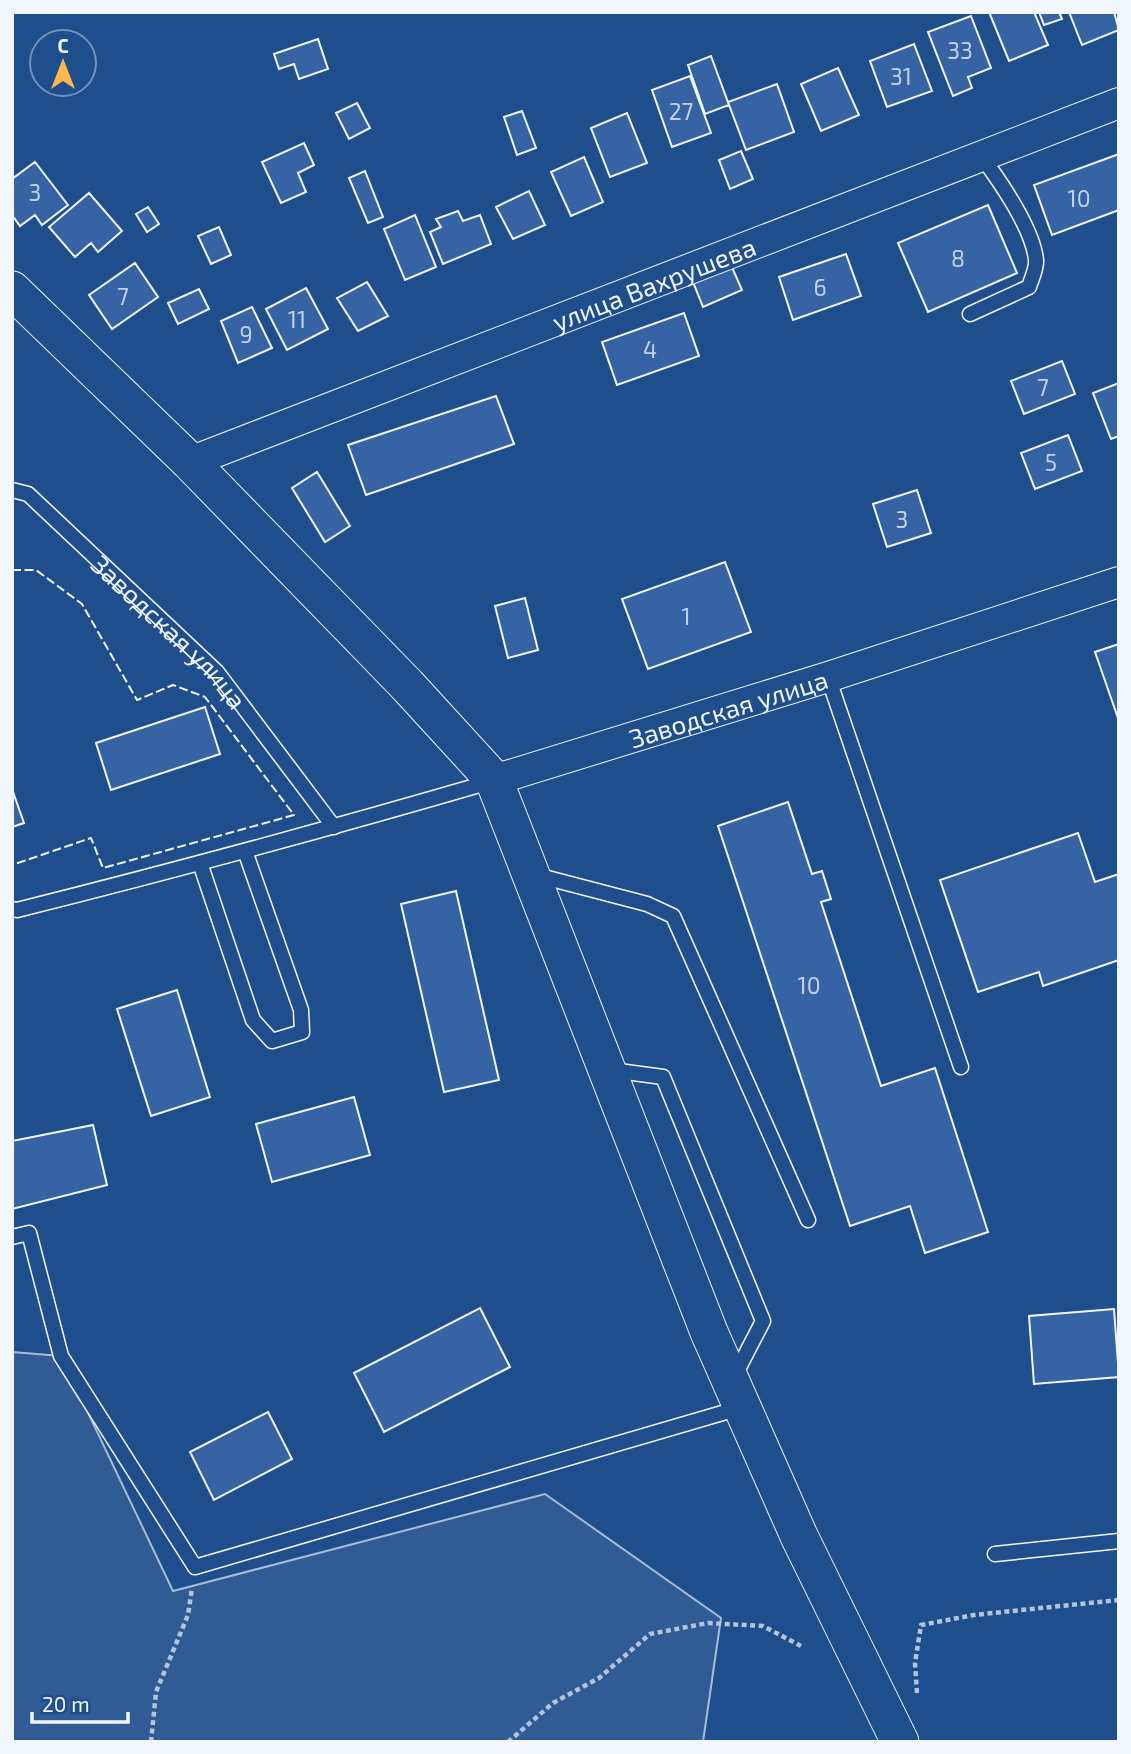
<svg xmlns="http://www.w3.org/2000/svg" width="1131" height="1754" viewBox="0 0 1131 1754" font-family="'Exo 2',sans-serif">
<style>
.built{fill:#305b95;stroke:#a8bbd7;stroke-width:2}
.building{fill:#3563a3;stroke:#f2f6ff;stroke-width:2}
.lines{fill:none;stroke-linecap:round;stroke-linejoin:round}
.service-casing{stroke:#f2f6ff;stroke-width:17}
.minor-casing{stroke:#f2f6ff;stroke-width:32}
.tertiary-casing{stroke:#f2f6ff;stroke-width:39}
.path{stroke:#b3c4dc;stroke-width:4.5;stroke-dasharray:5 3.5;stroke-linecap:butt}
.service{stroke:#1f4e8c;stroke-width:14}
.minor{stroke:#1f4e8c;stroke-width:30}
.tertiary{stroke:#1f4e8c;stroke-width:37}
.fence{stroke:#f2f6ff;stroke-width:2;stroke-dasharray:9 3.5;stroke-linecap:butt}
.labels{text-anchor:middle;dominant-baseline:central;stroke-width:5;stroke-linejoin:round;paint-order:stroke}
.number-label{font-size:23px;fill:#c3d1e8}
.street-label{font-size:26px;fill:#f2f6ff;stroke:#1f4e8c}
</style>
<rect width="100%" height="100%" fill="#1f4e8c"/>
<path class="built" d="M12,1352L61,1356L173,1591L545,1494L721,1618L703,1742H12Z"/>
<path class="building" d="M989,12H1034L1048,45L1009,61Z
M1039,12H1059L1062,19L1044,25Z
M1069,12H1114L1119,30L1082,45Z
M971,16L991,68L968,77L972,88L953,96L928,32Z
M318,39L328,69L299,79L294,64L279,69L274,54Z
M914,44L932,91L887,107L870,61Z
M711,56L729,105L705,114L688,65Z
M838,68L859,115L821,131L801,84Z
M690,76L711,133L672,147L652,90Z
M777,84L794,132L746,150L728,102Z
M357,103L370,128L349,139L336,113Z
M522,111L536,148L517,155L504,117Z
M627,113L647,163L610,177L591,128Z
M304,143L314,165L298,173L306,192L281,203L262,162Z
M741,151L753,179L730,189L719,160Z
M1119,154V210L1052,235L1034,185Z
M584,157L603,202L571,216L551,172Z
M35,162L68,205L42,225L35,215L20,226L12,215V179Z
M365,171L383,217L368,223L349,178Z
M529,191L545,225L513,239L496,207Z
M89,193L122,231L98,252L91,243L75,257L49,227Z
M988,205L1017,273L928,312L898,243Z
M148,207L159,224L147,232L136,214Z
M458,211L463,221L480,215L491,244L443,264L430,232L441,227L436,219Z
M415,215L436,267L405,280L384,229Z
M219,227L231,255L211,264L198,236Z
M846,254L861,296L793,320L779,277Z
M135,263L158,297L112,329L89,295Z
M731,265L742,290L703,307L693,282Z
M367,282L388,316L358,331L337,298Z
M306,288L328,329L287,350L266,309Z
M199,289L209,309L178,324L168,303Z
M252,307L272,348L238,363L221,321Z
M684,313L699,356L617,385L602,342Z
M1062,361L1075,394L1024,414L1011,381Z
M1119,383V436L1111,439L1093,393Z
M496,396L514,444L366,495L348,445Z
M1068,435L1082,471L1035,489L1021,453Z
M317,472L350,526L325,542L292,488Z
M917,490L931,533L887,547L873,504Z
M725,562L751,632L648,669L622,599Z
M525,598L538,650L508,658L495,606Z
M1119,644V721L1095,652Z
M205,707L220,754L111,790L96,743Z
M12,789L24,823L12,827Z
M788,802L812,874L822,871L831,899L821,902L881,1086L935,1068L988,1232L925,1253L910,1206L850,1226L718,826Z
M1078,833L1095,882L1119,874V960L1043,986L1039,972L978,992L940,880Z
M456,891L499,1080L444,1092L401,904Z
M177,990L210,1097L151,1116L117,1009Z
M354,1097L370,1155L272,1182L256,1124Z
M93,1125L107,1185L12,1209V1141Z
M480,1308L510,1367L384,1432L354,1373Z
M1114,1309L1119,1377L1034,1384L1029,1316Z
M268,1412L292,1459L214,1500L190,1452Z"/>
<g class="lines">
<g class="service-casing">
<g id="service">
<path d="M970,314L1029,287C1031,280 1037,268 1036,260C1033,229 1000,181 981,156"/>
<path id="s1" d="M12,490L28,494L217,672L334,827"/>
<path d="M828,677L961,1067"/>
<path d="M200,863L253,1020L272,1041L302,1032L301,1010L245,851"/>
<path d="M536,875L647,904L673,916L808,1220"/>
<path d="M12,909L17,910C177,870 335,827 493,781"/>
<path d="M611,1070L663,1077L763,1321L734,1377"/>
<path d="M12,1237L29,1233L61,1356L195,1567L743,1407"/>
<path d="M995,1554L1119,1541"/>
</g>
</g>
<g class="minor-casing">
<g id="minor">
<path id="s2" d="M190,462L1119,103"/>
<path id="s3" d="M494,780L828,677L1119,582"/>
</g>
</g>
<g class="tertiary-casing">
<path id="tertiary" d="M12,290L190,462L407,685L494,780L709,1332L799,1536L900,1742"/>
</g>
<path class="path" d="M917,1693L915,1663L921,1625L974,1615L1119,1600
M151,1742L156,1692L188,1615L192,1588
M508,1742L553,1703L599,1678L650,1634L708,1623L763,1626L801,1646
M837,1742V1741"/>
<use href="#service" class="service"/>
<use href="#minor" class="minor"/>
<use href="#tertiary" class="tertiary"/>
<path class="fence" d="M12,570H36L82,604L137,700L173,685L205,697L294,815L103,868L91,838L12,865"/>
</g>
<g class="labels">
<g class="number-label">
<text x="960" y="50">33</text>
<text x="901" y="76">31</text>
<text x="681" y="111">27</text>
<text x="35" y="192">3</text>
<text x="1079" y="198">10</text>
<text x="958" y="258">8</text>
<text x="820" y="287">6</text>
<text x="123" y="296">7</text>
<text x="297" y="319">11</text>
<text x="246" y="334">9</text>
<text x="650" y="349">4</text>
<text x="1043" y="387">7</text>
<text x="1051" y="462">5</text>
<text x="902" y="519">3</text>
<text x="686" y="616">1</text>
<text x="809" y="985">10</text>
</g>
<g class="street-label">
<text stroke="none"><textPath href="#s2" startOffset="497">улица Вахрушева</textPath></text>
<text stroke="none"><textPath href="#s1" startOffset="214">Заводская улица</textPath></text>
<text stroke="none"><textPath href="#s3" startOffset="245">Заводская улица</textPath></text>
</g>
</g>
<rect width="1131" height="1754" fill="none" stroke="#f2f6ff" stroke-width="28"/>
<g transform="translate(63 63)"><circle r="33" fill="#1f4e8c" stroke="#7391ba" stroke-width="2"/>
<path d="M0-5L12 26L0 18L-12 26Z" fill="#ffb74d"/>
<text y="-10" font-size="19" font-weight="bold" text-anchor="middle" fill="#f2f6ff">С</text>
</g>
<path d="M32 1712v10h96v-10" fill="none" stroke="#f2f6ff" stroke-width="3.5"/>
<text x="42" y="1712" font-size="21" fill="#f2f6ff" stroke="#1f4e8c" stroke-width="5" paint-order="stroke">20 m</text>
</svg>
